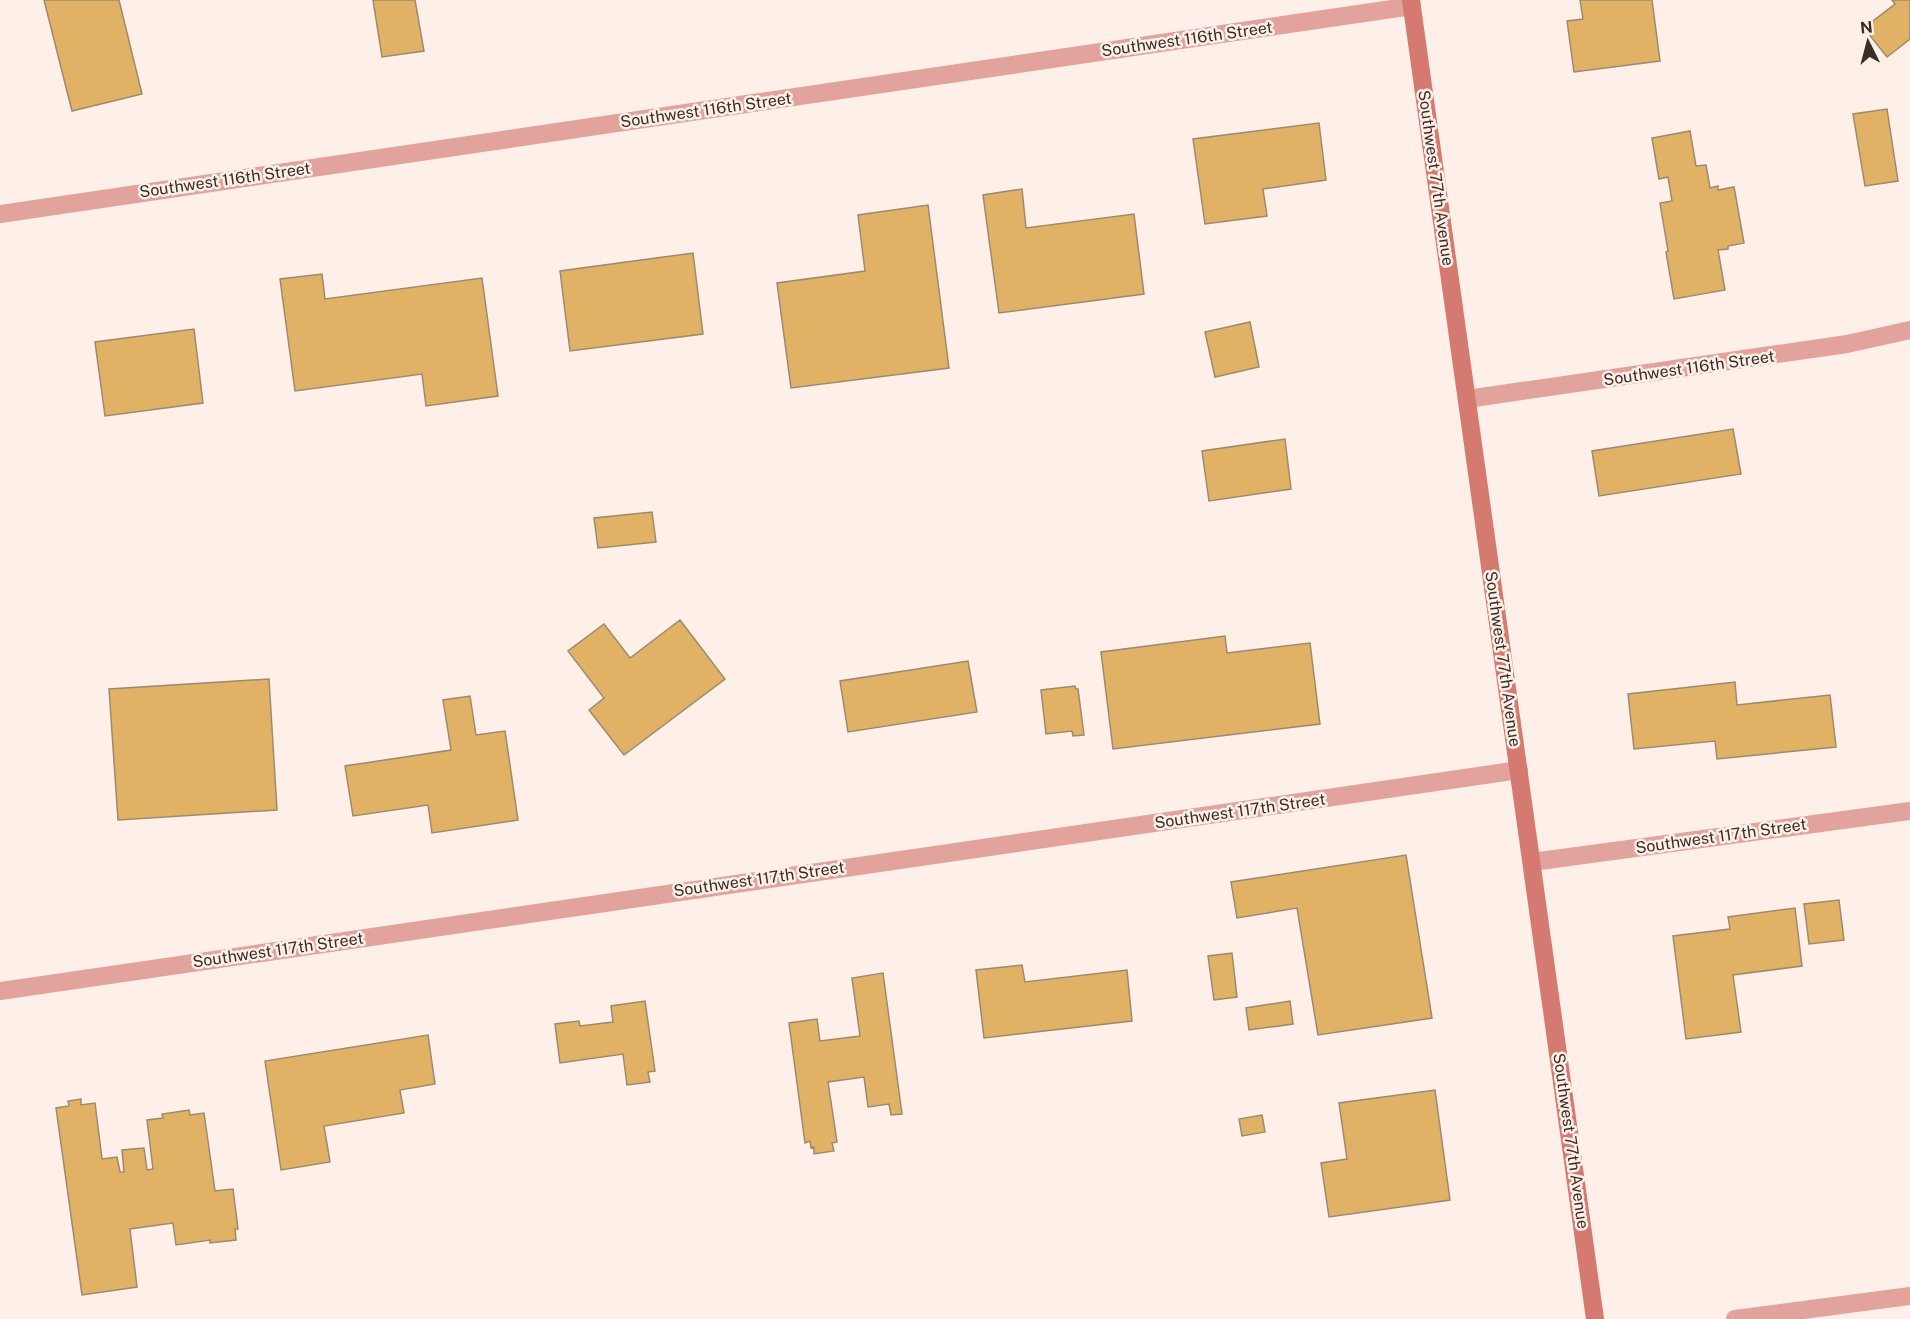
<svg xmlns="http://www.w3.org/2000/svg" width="1910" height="1319" viewBox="0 0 1910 1319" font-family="'Public Sans',sans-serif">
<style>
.building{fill:#e1b266;stroke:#9d8a6e;stroke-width:1.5}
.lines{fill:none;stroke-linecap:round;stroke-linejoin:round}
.street{stroke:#e2a39c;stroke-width:18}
.secondary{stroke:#d57a71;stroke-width:18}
.labels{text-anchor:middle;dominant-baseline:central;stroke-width:5;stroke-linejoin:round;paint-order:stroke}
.street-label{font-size:16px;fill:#3a2d25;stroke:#fef0e8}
</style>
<rect width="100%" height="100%" fill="#fef0e8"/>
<path class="building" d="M44,0H119L142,94L72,111Z
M373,0H415L424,51L382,57Z
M1580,0H1652L1660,61L1574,72L1567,21L1583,19Z
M1892,0H1910V39L1887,57L1864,28L1895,4Z
M1887,109L1898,181L1865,186L1853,114Z
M1319,123L1326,180L1263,189L1267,216L1205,224L1193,139Z
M1690,131L1696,166L1706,165L1710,188L1718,186V190L1734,187L1744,243L1728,246V249L1718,250L1725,290L1674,299L1666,252L1668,251L1660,203L1672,201L1668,177L1659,179L1652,138Z
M1022,189L1026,228L1134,214L1144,294L999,313L983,195Z
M928,205L949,368L791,388L777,283L865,271L858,215Z
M693,253L703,334L570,351L560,271Z
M322,274L325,299L482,278L498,396L426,406L422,374L295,391L280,279Z
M1250,322L1259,367L1215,377L1205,332Z
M194,329L203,403L105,416L95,342Z
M1733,429L1741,474L1599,496L1592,451Z
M1285,439L1291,489L1209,501L1202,451Z
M652,512L656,542L598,548L594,518Z
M680,620L725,679L624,755L589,710L604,698L568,651L604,624L630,658Z
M1225,636L1227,653L1310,643L1320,724L1113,749L1101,652Z
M968,661L977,712L848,732L840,681Z
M269,679L277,810L118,820L109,689Z
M1735,682L1737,705L1830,695L1836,747L1717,759L1715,741L1634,749L1628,694Z
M1075,686L1076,689H1078L1084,735L1073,736L1072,731L1046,734L1041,690Z
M470,696L476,735L505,731L518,820L432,833L428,805L353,816L345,766L451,750L443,700Z
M1406,855L1432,1018L1318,1035L1297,908L1237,918L1231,882Z
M1839,900L1844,940L1809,944L1804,904Z
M1795,908L1802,966L1733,975L1741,1032L1686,1039L1673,936L1730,929L1728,917Z
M1232,953L1237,997L1214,1000L1208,956Z
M1022,965L1025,982L1127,970L1132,1021L984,1038L976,970Z
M883,973L902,1114L891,1115L889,1104L868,1107L864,1077L828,1082L837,1142L832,1143L834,1151L814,1154V1147L811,1148L810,1141L805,1143L789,1023L817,1019L820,1041L860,1036L852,978Z
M645,1001L655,1071L648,1072L650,1082L627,1085L623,1054L560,1063L555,1024L579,1021L580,1026L613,1022L611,1006Z
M1290,1001L1293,1024L1249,1030L1246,1008Z
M428,1035L435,1084L400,1090L404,1113L324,1126L330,1162L281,1170L265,1061Z
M1435,1090L1450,1200L1329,1217L1321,1163L1347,1159L1339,1103Z
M81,1099V1105L95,1103L102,1159L117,1157L120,1172H124L122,1150L144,1148L147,1170L153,1169L147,1120L163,1118L162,1114L189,1110L190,1115L204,1113L215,1191L233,1189L238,1229H235L236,1240L210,1243V1240L176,1245L173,1223L130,1229L137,1287L82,1295L56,1108L69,1106L68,1101Z
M1262,1115L1265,1132L1242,1136L1239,1119Z"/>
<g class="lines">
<path class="street" d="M0,214L1412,6
M1467,399L1847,344L1910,330
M1532,862L1910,811
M0,991C506,917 1012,843 1519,770
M1735,1319L1910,1296"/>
<path class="secondary" d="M1411,0L1595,1319"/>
</g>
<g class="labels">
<g class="street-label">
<text transform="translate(1187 39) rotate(-8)">Southwest 116th Street</text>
<text transform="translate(706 110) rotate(-8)">Southwest 116th Street</text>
<text transform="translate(1436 178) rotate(82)">Southwest 77th Avenue</text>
<text transform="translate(225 180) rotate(-8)">Southwest 116th Street</text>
<text transform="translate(1689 368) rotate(-8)">Southwest 116th Street</text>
<text transform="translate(1503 659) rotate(82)">Southwest 77th Avenue</text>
<text transform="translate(1240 811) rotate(-8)">Southwest 117th Street</text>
<text transform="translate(1721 836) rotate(-8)">Southwest 117th Street</text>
<text transform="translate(759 879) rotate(-8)">Southwest 117th Street</text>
<text transform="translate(278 950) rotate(-8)">Southwest 117th Street</text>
<text transform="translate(1571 1141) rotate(82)">Southwest 77th Avenue</text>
</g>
</g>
<g transform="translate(1868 42) rotate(354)" stroke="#fef0e8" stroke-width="4.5" paint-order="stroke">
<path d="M0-4.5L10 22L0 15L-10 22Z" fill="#3a2d25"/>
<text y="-9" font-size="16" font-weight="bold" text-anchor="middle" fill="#3a2d25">N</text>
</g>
</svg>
